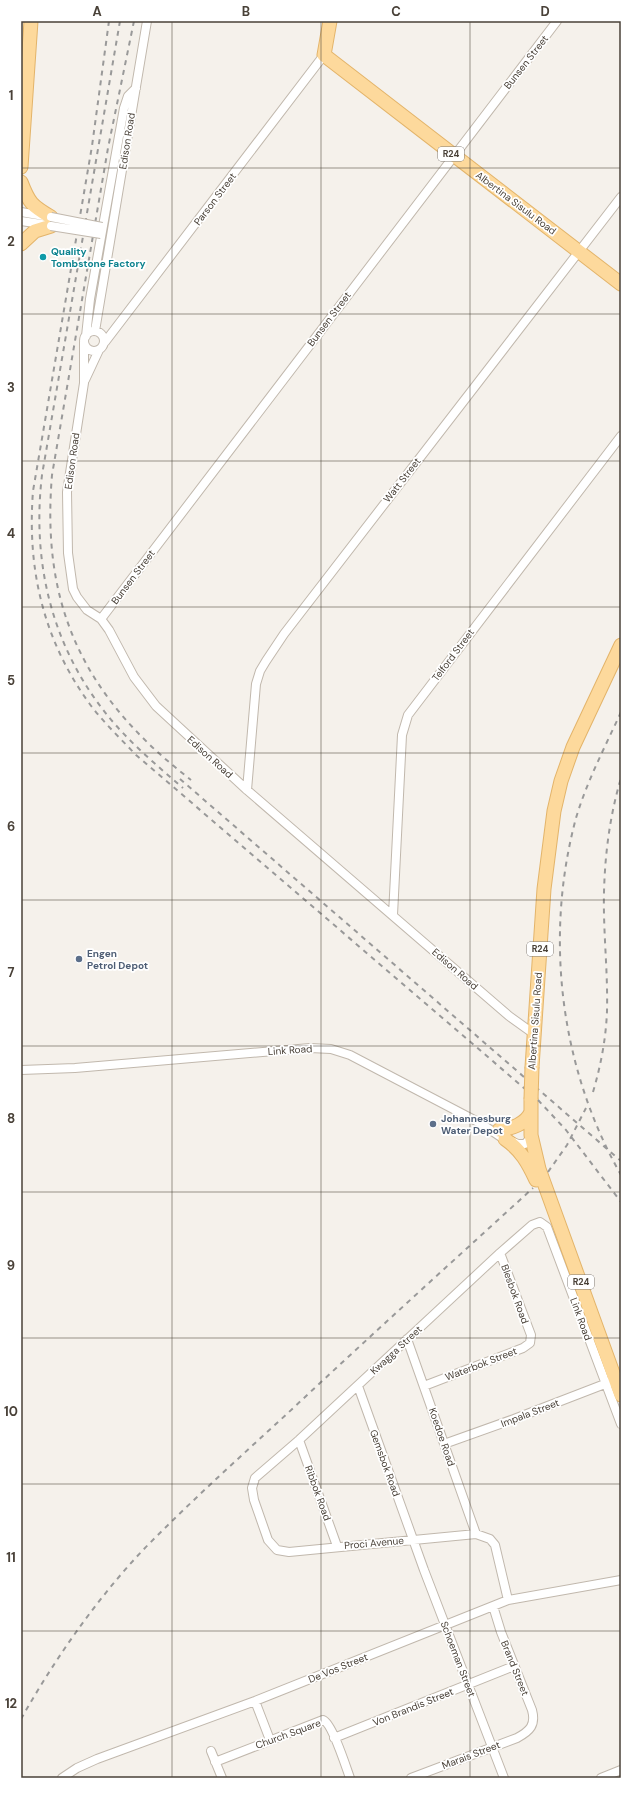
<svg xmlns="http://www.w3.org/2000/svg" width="642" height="1799" viewBox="0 0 642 1799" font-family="'DM Sans',sans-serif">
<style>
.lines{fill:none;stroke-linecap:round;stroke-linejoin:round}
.street-casing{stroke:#c1b8ad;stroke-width:10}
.primary-casing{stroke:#e3b46a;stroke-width:15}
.street{stroke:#fff;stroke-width:8}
.primary{stroke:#fdd99c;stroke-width:13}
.rail{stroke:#999;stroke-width:2;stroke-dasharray:5 5;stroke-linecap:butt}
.street-bridge-casing{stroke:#c1b8ad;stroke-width:10;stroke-linecap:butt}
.primary-bridge-casing{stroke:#e3b46a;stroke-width:15;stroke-linecap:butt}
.street-bridge{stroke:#fff;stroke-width:8}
.primary-bridge{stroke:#fdd99c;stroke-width:13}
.grid{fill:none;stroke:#494138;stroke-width:1;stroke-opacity:0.55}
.culture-dot{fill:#0f9aa8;stroke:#fff;stroke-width:1.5}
.service-dot{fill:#5c6f8a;stroke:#fff;stroke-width:1.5}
.labels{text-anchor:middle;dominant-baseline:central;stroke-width:3.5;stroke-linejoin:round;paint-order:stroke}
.shield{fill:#fff;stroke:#807a74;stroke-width:1}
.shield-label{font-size:9px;font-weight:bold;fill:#494138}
.street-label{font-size:10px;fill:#494138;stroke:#fff}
.culture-label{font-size:10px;font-weight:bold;fill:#0d838f;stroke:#fff;text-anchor:start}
.service-label{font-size:10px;font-weight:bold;fill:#4e5e75;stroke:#fff;text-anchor:start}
.neatline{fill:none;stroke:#494138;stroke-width:1.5}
.grid-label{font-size:13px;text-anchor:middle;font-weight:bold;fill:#494138}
</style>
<rect width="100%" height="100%" fill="#f5f1eb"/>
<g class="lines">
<g class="street-casing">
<path id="street" d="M21,212L44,216
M21,221L48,225
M84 341a10 10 0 1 1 20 0a10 10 0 1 1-20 0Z
M95,331L147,21
M86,336L90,299L124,108L128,96L136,88
M84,342V383L67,492L68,553L73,589L77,597L87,610L101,619L109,630L134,677L156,706L247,790L509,1016L534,1034
M105,342L324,55
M85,380L99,350
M101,619L557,21
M247,790L256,684L260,671L266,661L284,634L621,197
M393,915L402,735L408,715L621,436
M21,1070L75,1068L310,1048L331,1049L350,1055L480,1123L501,1137
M511,1141L518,1144H525L531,1137
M407,1339L476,1534
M358,1386L424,1570L504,1778
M424,1386L523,1348L530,1343L531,1335L500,1253
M299,1440L337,1546
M444,1444L514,1419L610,1382
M508,1600L495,1545L490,1539L476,1534L289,1552L277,1550L268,1540L254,1500L252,1488L255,1478L299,1440L500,1253L532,1225L540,1222L547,1227L621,1424
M255,1701L270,1740
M334,1738L514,1666
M211,1751L222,1778
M215,1762L323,1720C332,1723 346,1767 350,1778
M62,1778L77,1768L97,1759L255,1701L493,1606L508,1600L621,1580
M411,1778L517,1738C530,1731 536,1725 532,1710L501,1632L493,1606
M601,1778L621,1770"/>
</g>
<g class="primary-casing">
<path id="primary" d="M330,21L324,55L621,284
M21,167L31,21
M21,182C29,203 32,206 51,217
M21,244L35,231L51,226
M532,1067L544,889L554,811L561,781L573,747L621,645
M531,1099V1135L539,1169L621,1395
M499,1130C511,1129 526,1124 531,1112
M505,1139C521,1150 528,1163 536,1180"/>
</g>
<use href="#street" class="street"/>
<use href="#primary" class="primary"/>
<path class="rail" d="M109,21L92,146L33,491C27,569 43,639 89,703C103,722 120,738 136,755L538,1100L566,1130L621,1202
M120,21L42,475C32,558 50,640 101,707C124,738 154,763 183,788
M134,21L108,148L52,475C43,582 69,666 147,742C161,756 176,768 191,780
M621,712C605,747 587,781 576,818C544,937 560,1068 621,1175
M180,779L621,1161
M593,1092C601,1065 606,1038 607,1011C608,971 603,931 604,892C605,853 610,815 621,778
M548,1172L567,1145L586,1108
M21,1719C55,1659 95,1601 143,1550C190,1502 240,1457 289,1412C370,1336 452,1262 533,1188"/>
<g class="street-bridge-casing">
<path id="street-bridge" d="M51,217L102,227
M51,226L101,234"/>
</g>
<g class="primary-bridge-casing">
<path id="primary-bridge" d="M531,1099L532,1067"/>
</g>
<use href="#street-bridge" class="street-bridge"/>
<use href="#primary-bridge" class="primary-bridge"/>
</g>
<path class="grid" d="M172,21V1778M321,21V1778M470,21V1778M21,168H621M21,314H621M21,461H621M21,607H621M21,753H621M21,900H621M21,1046H621M21,1192H621M21,1338H621M21,1484H621M21,1631H621"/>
<circle class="culture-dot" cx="43" cy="257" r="4"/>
<g class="service-dot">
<circle cx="79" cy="959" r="4"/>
<circle cx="433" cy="1124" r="4"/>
</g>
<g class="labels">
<g class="shield">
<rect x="438" y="147" width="26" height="14" rx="3"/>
<rect x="527" y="942" width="26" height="14" rx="3"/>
<rect x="568" y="1275" width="26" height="14" rx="3"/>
</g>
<g class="shield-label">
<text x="451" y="154">R24</text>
<text x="540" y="949">R24</text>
<text x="581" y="1282">R24</text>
</g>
<g class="street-label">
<text transform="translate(526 62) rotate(-52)">Bunsen Street</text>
<text transform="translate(127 141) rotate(-81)">Edison Road</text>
<text transform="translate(215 199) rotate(-53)">Parson Street</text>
<text transform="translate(516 203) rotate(37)">Albertina Sisulu Road</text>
<text transform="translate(329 319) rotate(-53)">Bunsen Street</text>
<text transform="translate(72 461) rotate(-82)">Edison Road</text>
<text transform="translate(402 480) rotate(-52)">Watt Street</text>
<text transform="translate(133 577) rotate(-53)">Bunsen Street</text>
<text transform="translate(453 655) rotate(-53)">Telford Street</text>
<text transform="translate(210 757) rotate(42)">Edison Road</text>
<text transform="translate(455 969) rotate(41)">Edison Road</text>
<text transform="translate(535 1021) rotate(-86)">Albertina Sisulu Road</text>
<text transform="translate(290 1050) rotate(-4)">Link Road</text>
<text transform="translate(515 1294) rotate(70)">Blesbok Road</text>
<text transform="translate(581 1319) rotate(70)">Link Road</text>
<text transform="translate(396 1350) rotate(-43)">Kwagga Street</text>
<text transform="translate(481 1364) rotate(-21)">Waterbok Street</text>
<text transform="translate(530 1413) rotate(-21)">Impala Street</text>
<text transform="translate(442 1437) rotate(71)">Koedoe Road</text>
<text transform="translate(385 1463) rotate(70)">Gemsbok Road</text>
<text transform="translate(318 1493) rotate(70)">Ribbok Road</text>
<text transform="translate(374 1543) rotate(-5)">Proci Avenue</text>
<text transform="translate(458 1659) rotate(69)">Schoeman Street</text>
<text transform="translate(338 1668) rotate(-22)">De Vos Street</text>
<text transform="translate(515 1668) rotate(68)">Brand Street</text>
<text transform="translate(413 1707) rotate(-22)">Von Brandis Street</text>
<text transform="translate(288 1734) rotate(-20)">Church Square</text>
<text transform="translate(471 1755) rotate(-21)">Marais Street</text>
</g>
<g class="culture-label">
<text x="51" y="251">Quality<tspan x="51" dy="12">Tombstone Factory</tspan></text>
</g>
<g class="service-label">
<text x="87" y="953">Engen<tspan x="87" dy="12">Petrol Depot</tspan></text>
<text x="441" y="1118">Johannesburg<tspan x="441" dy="12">Water Depot</tspan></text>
</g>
</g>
<rect width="642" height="1799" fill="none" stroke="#ffffff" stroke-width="44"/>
<rect x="22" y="22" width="598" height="1755" class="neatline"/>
<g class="grid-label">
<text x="97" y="16">A</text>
<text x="246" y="16">B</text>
<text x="396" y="16">C</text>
<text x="545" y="16">D</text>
<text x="11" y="100">1</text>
<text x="11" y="246">2</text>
<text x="11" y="392">3</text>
<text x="11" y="538">4</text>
<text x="11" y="685">5</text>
<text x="11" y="831">6</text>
<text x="11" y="977">7</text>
<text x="11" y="1123">8</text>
<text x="11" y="1270">9</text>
<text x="11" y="1416">10</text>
<text x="11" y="1562">11</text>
<text x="11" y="1708">12</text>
</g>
</svg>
